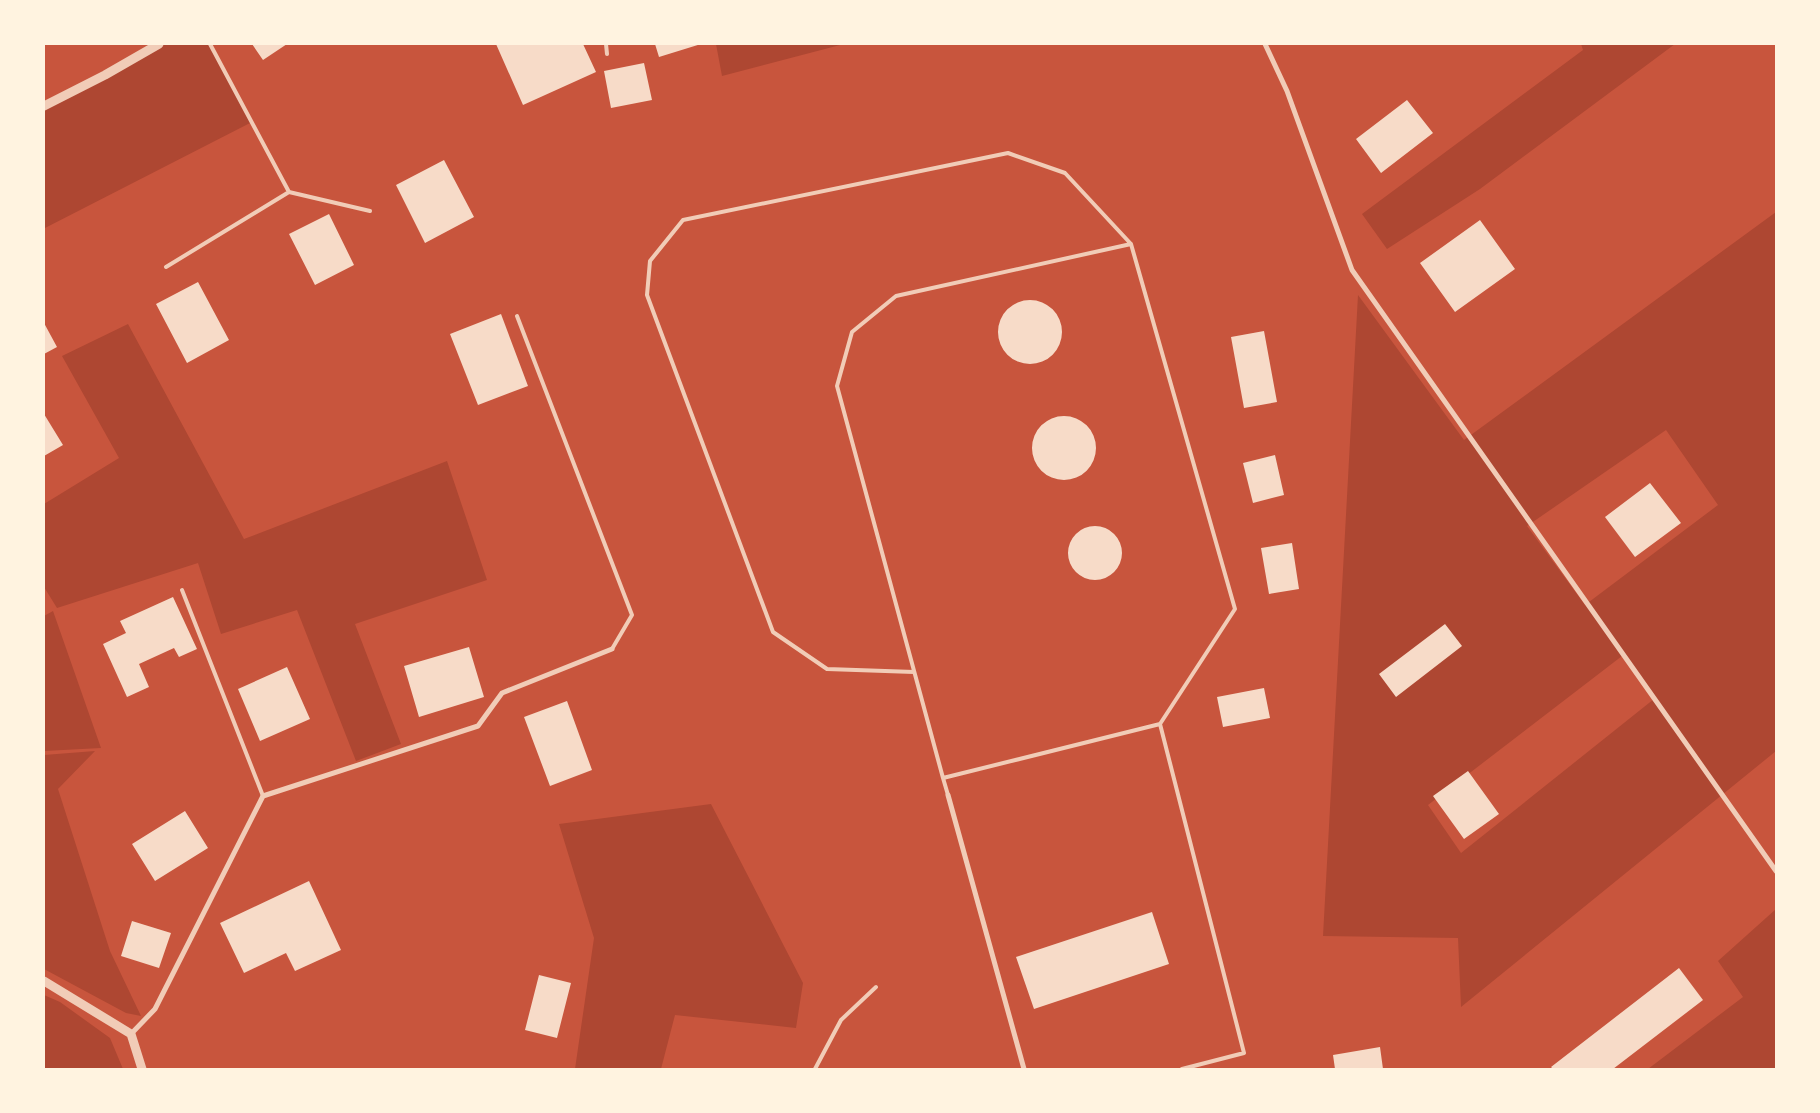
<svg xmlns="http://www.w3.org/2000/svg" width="1820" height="1113" viewBox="0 0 1820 1113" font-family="'Nunito Sans',sans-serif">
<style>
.green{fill:#ae4732;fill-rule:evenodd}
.building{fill:#f7dbc8}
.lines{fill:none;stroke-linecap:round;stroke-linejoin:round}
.service{stroke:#f1ccb7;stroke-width:4}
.minor{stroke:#f1ccb7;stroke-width:5}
.tertiary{stroke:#f1ccb7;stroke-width:9}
</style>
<rect width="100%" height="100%" fill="#c8553d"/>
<path class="green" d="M159,44H210L252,122L45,228L44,106Z
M716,44H844L722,76Z
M1581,44H1675L1480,189L1387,249L1362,214L1583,50Z
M1776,212V751L1461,1007L1458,938L1323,936L1358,295L1464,440ZM1666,430L1718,505L1585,605L1527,526ZM1622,656L1654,699L1461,853L1428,805Z
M128,324L244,539L447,461L487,580L355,624L401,744L356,761L297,610L221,634L198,563L57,608L44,587V504L119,458L62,356Z
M53,611L101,748L44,751V616Z
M95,751L58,789L110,951L141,1016L126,1013L44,969V755Z
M711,804L803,983L796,1028L675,1015L661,1069H575L594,938L559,824Z
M1776,909V1069H1648L1743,997L1718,961Z
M44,995L60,1002L110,1038L123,1069H44Z"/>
<path class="building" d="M252,44H287L263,60Z
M496,44H583L596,72L523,105Z
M655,44H701L659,57Z
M644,63L652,100L611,108L604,71Z
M1407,100L1433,133L1381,173L1356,139Z
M444,160L474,217L425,243L396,185Z
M329,214L354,265L315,285L289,234Z
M1480,220L1515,269L1455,312L1420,263Z
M198,282L229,340L187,363L156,304Z
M998 332a32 32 0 1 1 64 0a32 32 0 1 1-64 0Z
M501,314L528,386L478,405L450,334Z
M44,323L57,347L44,354Z
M1264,331L1277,402L1244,408L1231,337Z
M44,414L63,445L44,456Z
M1032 448a32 32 0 1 1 64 0a32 32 0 1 1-64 0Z
M1275,455L1284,495L1253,503L1243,463Z
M1650,483L1681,523L1635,557L1605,517Z
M1068 553a27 27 0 1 1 54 0a27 27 0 1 1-54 0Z
M1292,543L1299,589L1269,594L1261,548Z
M173,597L197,649L179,657L174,648L139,664L149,687L127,697L103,644L126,633L120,621Z
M1445,624L1462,646L1396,697L1379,674Z
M469,647L484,697L419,717L404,666Z
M287,667L310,719L260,741L238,689Z
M1264,688L1270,718L1223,727L1217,697Z
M567,701L592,770L550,786L524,717Z
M1468,771L1499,814L1464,839L1433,796Z
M185,811L208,848L155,881L132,844Z
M309,881L341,950L295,971L286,953L244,973L220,923Z
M1152,912L1169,964L1034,1009L1016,957Z
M132,921L171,933L159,968L121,956Z
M1679,968L1703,1000L1613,1069H1553L1551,1067Z
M539,975L571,983L557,1038L525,1030Z
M1380,1047L1383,1069H1335L1333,1055Z"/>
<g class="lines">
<path class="service" d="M606,44L607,54
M289,192L370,211
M166,267L289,192L210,44
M517,316L632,615L612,649
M182,590L263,796
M914,672L827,669L773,632L647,295L650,261L683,220L1008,153L1065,173L1131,244
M1160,724L1244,1053L1182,1069
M943,778L1160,724L1235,609L1131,244L896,296L852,332L837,386L943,778L948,795
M815,1069L841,1020L876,987"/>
<path class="minor" d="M1265,44L1287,91L1352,270L1776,871
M948,795L1024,1069
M131,1034L155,1009L263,796L478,726L502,693L612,649"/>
<path class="tertiary" d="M44,106L105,75L159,44
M44,981L131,1034L142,1069"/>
</g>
<rect width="1820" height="1113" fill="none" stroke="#fff3e0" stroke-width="90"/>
</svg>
